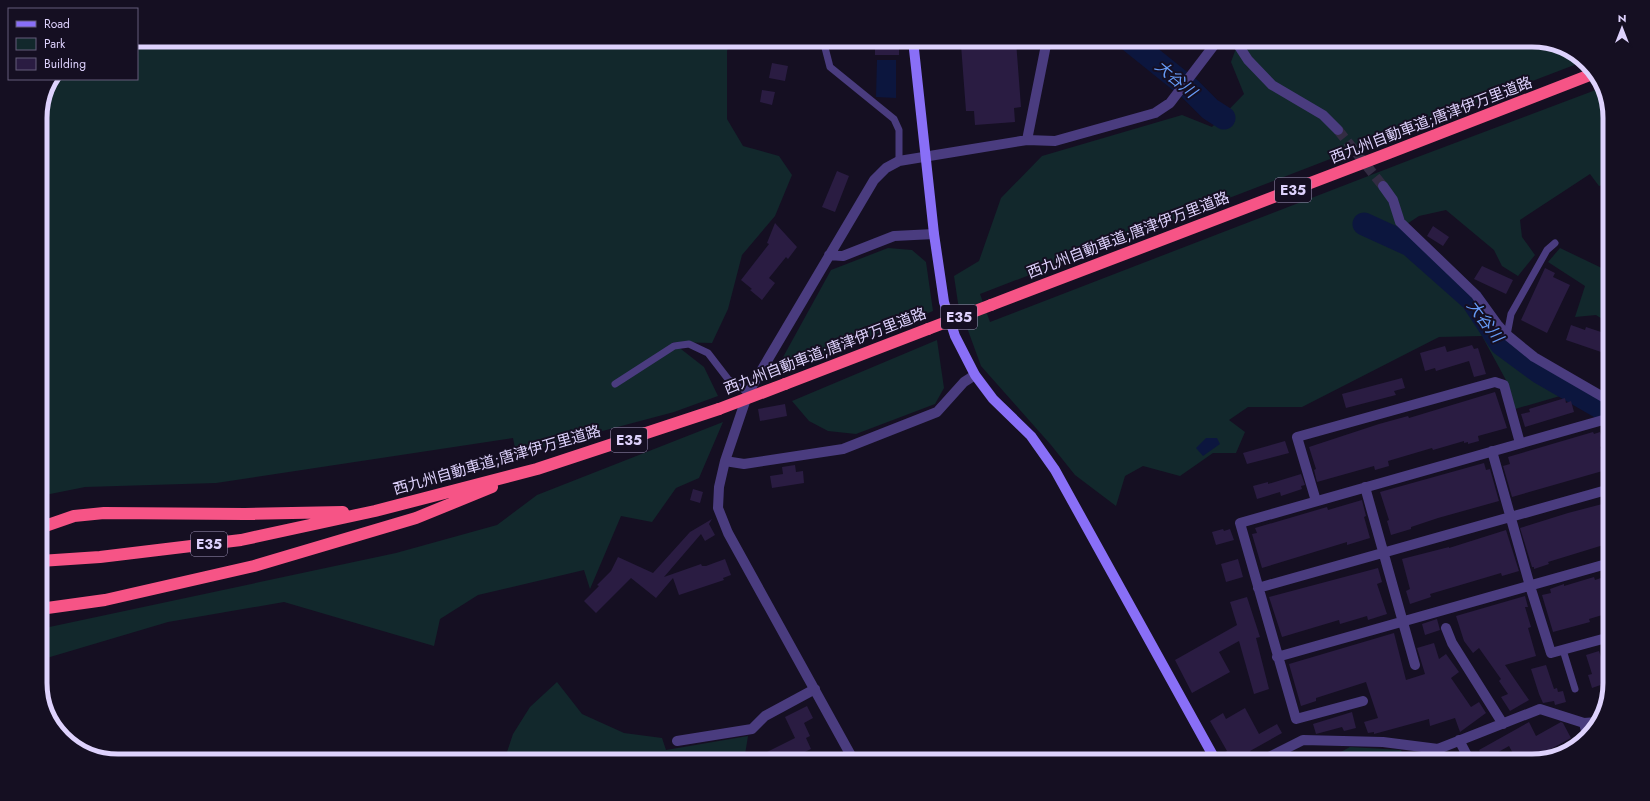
<svg xmlns="http://www.w3.org/2000/svg" width="1650" height="801" viewBox="0 0 1650 801" font-family="Jost,'Noto Sans JP',sans-serif">
<style>
.green{fill:#12282c}
.water{fill:#0c163e}
.lines{fill:none;stroke-linecap:round;stroke-linejoin:round}
.river{stroke:#0c163e;stroke-width:23}
.building{fill:#2a1c42}
.street-tunnel{stroke:#332c43;stroke-width:10;stroke-dasharray:10 5;stroke-linecap:butt}
.lane{stroke:#4a3c7f;stroke-width:7}
.street{stroke:#4a3c7f;stroke-width:10}
.secondary{stroke:#896ff7;stroke-width:10}
.highway{stroke:#f65486;stroke-width:12}
.highway-bridge{stroke:#f65486;stroke-width:12}
.labels{text-anchor:middle;dominant-baseline:central;stroke-width:4;stroke-linejoin:round;paint-order:stroke}
.shield{fill:#150f22;stroke:#a298bb;stroke-width:1}
.shield-label{font-size:14px;font-weight:bold;fill:#ded2fd}
.street-label{font-size:15px;fill:#ded2fd;stroke:#150f22}
.water-label{font-size:16px;font-style:italic;fill:#669bf7;stroke:#150f22}
.rim{fill:none;stroke:#ded2fd;stroke-width:5}
</style>
<rect width="100%" height="100%" fill="#150f22"/>
<path class="green" d="M137,40H731L727,51V119L743,146L779,156L792,175L775,216L742,255L728,309L712,343L672,342L704,367L718,396L674,412L516,454L513,438L216,483L85,487L40,496V113L46,88L52,79H137Z
M1239,40H1532L1566,48L1582,62L980,294L990,322L1415,158L1601,88L1610,113V183L1599,186L1590,174L1520,220L1522,237L1535,255L1518,276L1502,266L1494,250L1446,210L1419,216L1387,237L1465,302L1482,336L1567,394L1515,409L1507,382L1482,336L1439,337L1302,407H1248L1229,420L1245,432L1236,453H1213L1180,476L1143,466L1125,476L1116,506L1075,475L1051,445L981,366L958,303L954,276L979,261L1001,198L1042,156L1182,115L1212,127L1244,94L1231,62Z
M888,248L912,250L926,262L933,311L782,372V359L831,270Z
M1560,248L1608,271L1610,269V324L1596,315L1575,317L1585,286L1548,262Z
M937,340L944,388L935,404L856,434L828,431L809,421L792,401Z
M723,422L699,478L676,488L652,522L621,516L590,589L584,570L478,595L440,619L434,646L284,602L168,622L40,660V629L396,553L497,525L537,495Z
M557,682L582,714L624,733L662,738L666,750L748,736L744,761H504L513,734L530,707Z
M1350,747L1401,750L1407,761H1326V760Z"/>
<path class="water" d="M877,60H896V98L876,97Z
M1206,438H1217L1220,444L1203,456L1196,448Z"/>
<g class="lines">
<path class="river" d="M1129,40L1190,89L1210,109L1224,118
M1364,224L1410,245L1472,300L1501,344L1539,372L1610,413"/>
</g>
<path class="building" d="M875,40H899V55H875Z
M1016,41L1021,107L1014,108L1015,122L975,125L974,111H966L961,45Z
M772,63L788,66L785,81L769,78Z
M762,90L775,92L772,105L760,102Z
M837,171L849,176L835,212L822,207Z
M775,223L797,247L788,259L786,257L769,278L775,283L762,300L750,290L752,289L741,280L769,244L767,243Z
M1433,226L1449,237L1443,246L1427,236Z
M1482,266L1513,280L1506,294L1474,279Z
M1545,268L1555,273L1553,277L1570,285L1547,333L1521,320Z
M1571,325L1585,330L1586,327L1610,335L1604,353L1566,340Z
M1472,345L1474,349L1478,348L1486,374L1474,377L1469,361L1436,371L1435,368L1425,371L1420,353L1445,346L1447,352Z
M1402,378L1405,388L1394,391L1396,395L1346,408L1342,394Z
M1495,392L1507,428L1478,436L1479,441L1468,444V442L1464,443V441L1433,450L1432,448L1388,461L1389,466L1375,470L1374,466L1317,482L1314,470L1316,469L1309,447L1379,424L1408,416L1409,418Z
M1565,398L1566,403L1571,401L1574,412L1525,427L1521,414L1530,412L1529,409Z
M785,404L787,416L760,421L758,409Z
M1593,432L1594,434L1600,432L1604,445L1600,447L1606,470L1512,497L1503,466L1510,464L1508,457Z
M1285,441L1289,453L1247,464L1243,453Z
M1484,463L1486,470L1490,469L1499,501L1438,518L1411,527V529L1391,535L1387,521L1389,520L1380,492Z
M795,465L796,472L803,471L804,483L772,488L770,476L783,474L782,467Z
M1301,474L1305,485L1301,486L1302,489L1281,496L1280,492L1257,499L1253,486L1268,482V484Z
M693,489L703,492L700,503L690,500Z
M1362,500L1366,516L1364,517L1370,538L1347,545V542L1262,568L1252,534L1257,533L1255,528L1327,507L1328,510Z
M1610,502V543L1548,562L1549,564L1534,569V567H1532L1520,528L1568,513Z
M712,519L709,524L715,535L705,541L701,534L664,577L701,564L702,566H706L725,559L731,575L723,578L724,580L679,595L673,578L656,598L631,578L596,613L584,601L599,586L597,585L611,571L618,557L653,573L690,532Z
M1223,529L1224,531L1230,529L1234,540L1216,545L1212,532Z
M1506,530L1519,571L1502,576L1501,573L1430,594L1431,597L1410,604L1406,591L1410,589L1402,559L1449,547V548Z
M1238,559L1243,577L1226,582L1221,564Z
M1378,568L1382,582L1377,584L1387,614L1368,620L1367,616L1340,624L1339,620L1282,637L1269,597Z
M1610,575V587L1602,590L1609,613L1589,619L1590,622L1553,632L1542,595L1551,593L1550,589L1564,584V586L1594,577L1595,580Z
M1525,596L1528,607H1525L1531,627L1528,628L1536,656L1505,665L1529,700L1510,711L1501,697L1508,694L1499,681L1501,679L1479,648L1473,653L1464,641L1456,616Z
M1247,597L1260,637L1256,638L1269,689L1254,694L1239,641L1219,652L1230,672L1192,693L1175,660L1237,625L1230,602Z
M1437,619L1440,630L1425,635L1422,624Z
M1394,633L1406,680L1425,674L1417,648L1434,643L1439,659L1446,654L1459,672L1451,678L1471,707L1479,702L1486,713L1460,732L1455,718L1430,726L1429,719L1374,734V732L1368,733L1364,722L1378,718L1366,682L1316,698V701L1301,706L1289,664Z
M1599,651L1609,682L1592,688L1588,675L1592,674L1586,655Z
M1546,665L1554,689L1557,688L1558,692L1563,691L1566,702L1555,705L1554,701L1543,703L1539,694L1531,669Z
M807,706L813,718L804,723L810,736L806,738L811,749L786,761H749L795,738L785,717Z
M1245,708L1259,734L1277,724L1282,733L1250,751L1251,753L1235,761H1227L1223,753L1227,751L1210,721L1223,713L1226,719Z
M1352,712L1356,728L1344,731L1342,727L1316,734L1313,724Z
M1529,722L1536,736L1561,722L1563,723L1571,738L1536,757L1537,758L1532,761H1517L1509,746L1484,760L1479,750Z"/>
<g class="lines">
<path class="street-tunnel" d="M1338,130L1383,186"/>
<path class="lane" d="M823,40L830,67L894,119L899,130V161
M1507,335L1511,314L1547,250L1555,243
M615,384L674,346L689,344L708,353L728,379L748,393
M1563,650L1575,689"/>
<path class="street" d="M1235,40L1248,60L1272,85L1323,115L1338,130
M1027,140L1047,40
M1383,186L1393,200L1400,222L1476,295L1497,324L1507,335L1534,357L1610,401
M829,255L843,256L894,236L934,234
M1492,451L1530,586L1551,653L1610,637
M725,461L744,464L843,449L937,412L964,382L975,375
M1365,487L1415,665
M1316,501L1297,437L1495,382L1504,385L1520,443
M1258,588L1610,489
M1446,628L1452,643L1503,724
M1277,657L1610,563
M1363,701L1296,719L1240,523L1603,420L1610,424
M1584,723L1587,735
M1459,740L1470,761
M677,741L752,729L765,716L815,689
M854,761L728,533L718,508L719,487L725,461L748,393L874,180L886,168L899,161L1027,140L1055,141L1155,113L1170,103L1218,40
M1261,761L1303,740L1383,742L1438,749
M1415,761L1438,749L1540,709L1584,723L1598,722"/>
<path class="secondary" d="M913,40L934,234L944,302L955,336L975,375L993,399L1031,436L1055,470L1216,761"/>
<path class="highway" d="M991,305L1389,153L1595,73
M785,384L928,329
M48,525L74,516L104,513L245,514L343,512
M40,561L100,557L241,540L375,511L537,469L719,409
M40,609L105,600L254,566L416,518L492,487"/>
<path class="highway-bridge" d="M928,329L991,305
M719,409L785,384"/>
</g>
<g class="labels">
<g class="shield">
<rect x="1275" y="178" width="36" height="24" rx="3"/>
<rect x="941" y="305" width="36" height="24" rx="3"/>
<rect x="611" y="428" width="36" height="24" rx="3"/>
<rect x="191" y="532" width="36" height="24" rx="3"/>
</g>
<g class="shield-label">
<text x="1293" y="190">E35</text>
<text x="959" y="317">E35</text>
<text x="629" y="440">E35</text>
<text x="209" y="544">E35</text>
</g>
<g class="street-label">
<text transform="translate(1431 120) rotate(-21)">西九州自動車道;唐津伊万里道路</text>
<text transform="translate(1128 235) rotate(-21)">西九州自動車道;唐津伊万里道路</text>
<text transform="translate(825 351) rotate(-21)">西九州自動車道;唐津伊万里道路</text>
<text transform="translate(497 460) rotate(-16)">西九州自動車道;唐津伊万里道路</text>
</g>
<g class="water-label">
<text transform="translate(1176 79) rotate(40)">大谷川</text>
<text transform="translate(1485 321) rotate(53)">大谷川</text>
</g>
</g>
<path d="M0 0H1650V801H0ZM118 47H1532A71 71 0 0 1 1603 118V683A71 71 0 0 1 1532 754H118A71 71 0 0 1 47 683V118A71 71 0 0 1 118 47Z" fill="#150f22" fill-rule="evenodd"/>
<path class="rim" d="M118 47H1532A71 71 0 0 1 1603 118V683A71 71 0 0 1 1532 754H118A71 71 0 0 1 47 683V118A71 71 0 0 1 118 47Z"/>
<rect x="8" y="8" width="130" height="72" fill="#150f22" stroke="#655d7a"/>
<rect x="16" y="21" width="20" height="6" fill="#896ff7" stroke="#655d7a"/>
<text x="44" y="28" font-size="12" fill="#ded2fd">Road</text>
<rect x="16" y="38" width="20" height="12" fill="#12282c" stroke="#655d7a"/>
<text x="44" y="48" font-size="12" fill="#ded2fd">Park</text>
<rect x="16" y="58" width="20" height="12" fill="#2a1c42" stroke="#655d7a"/>
<text x="44" y="68" font-size="12" fill="#ded2fd">Building</text>
<g transform="translate(1622 28)" stroke="#150f22" stroke-width="3" paint-order="stroke">
<path d="M0-3L7 15L0 10L-7 15Z" fill="#ded2fd"/>
<text y="-6" font-size="11" font-weight="bold" text-anchor="middle" fill="#ded2fd">N</text>
</g>
</svg>
